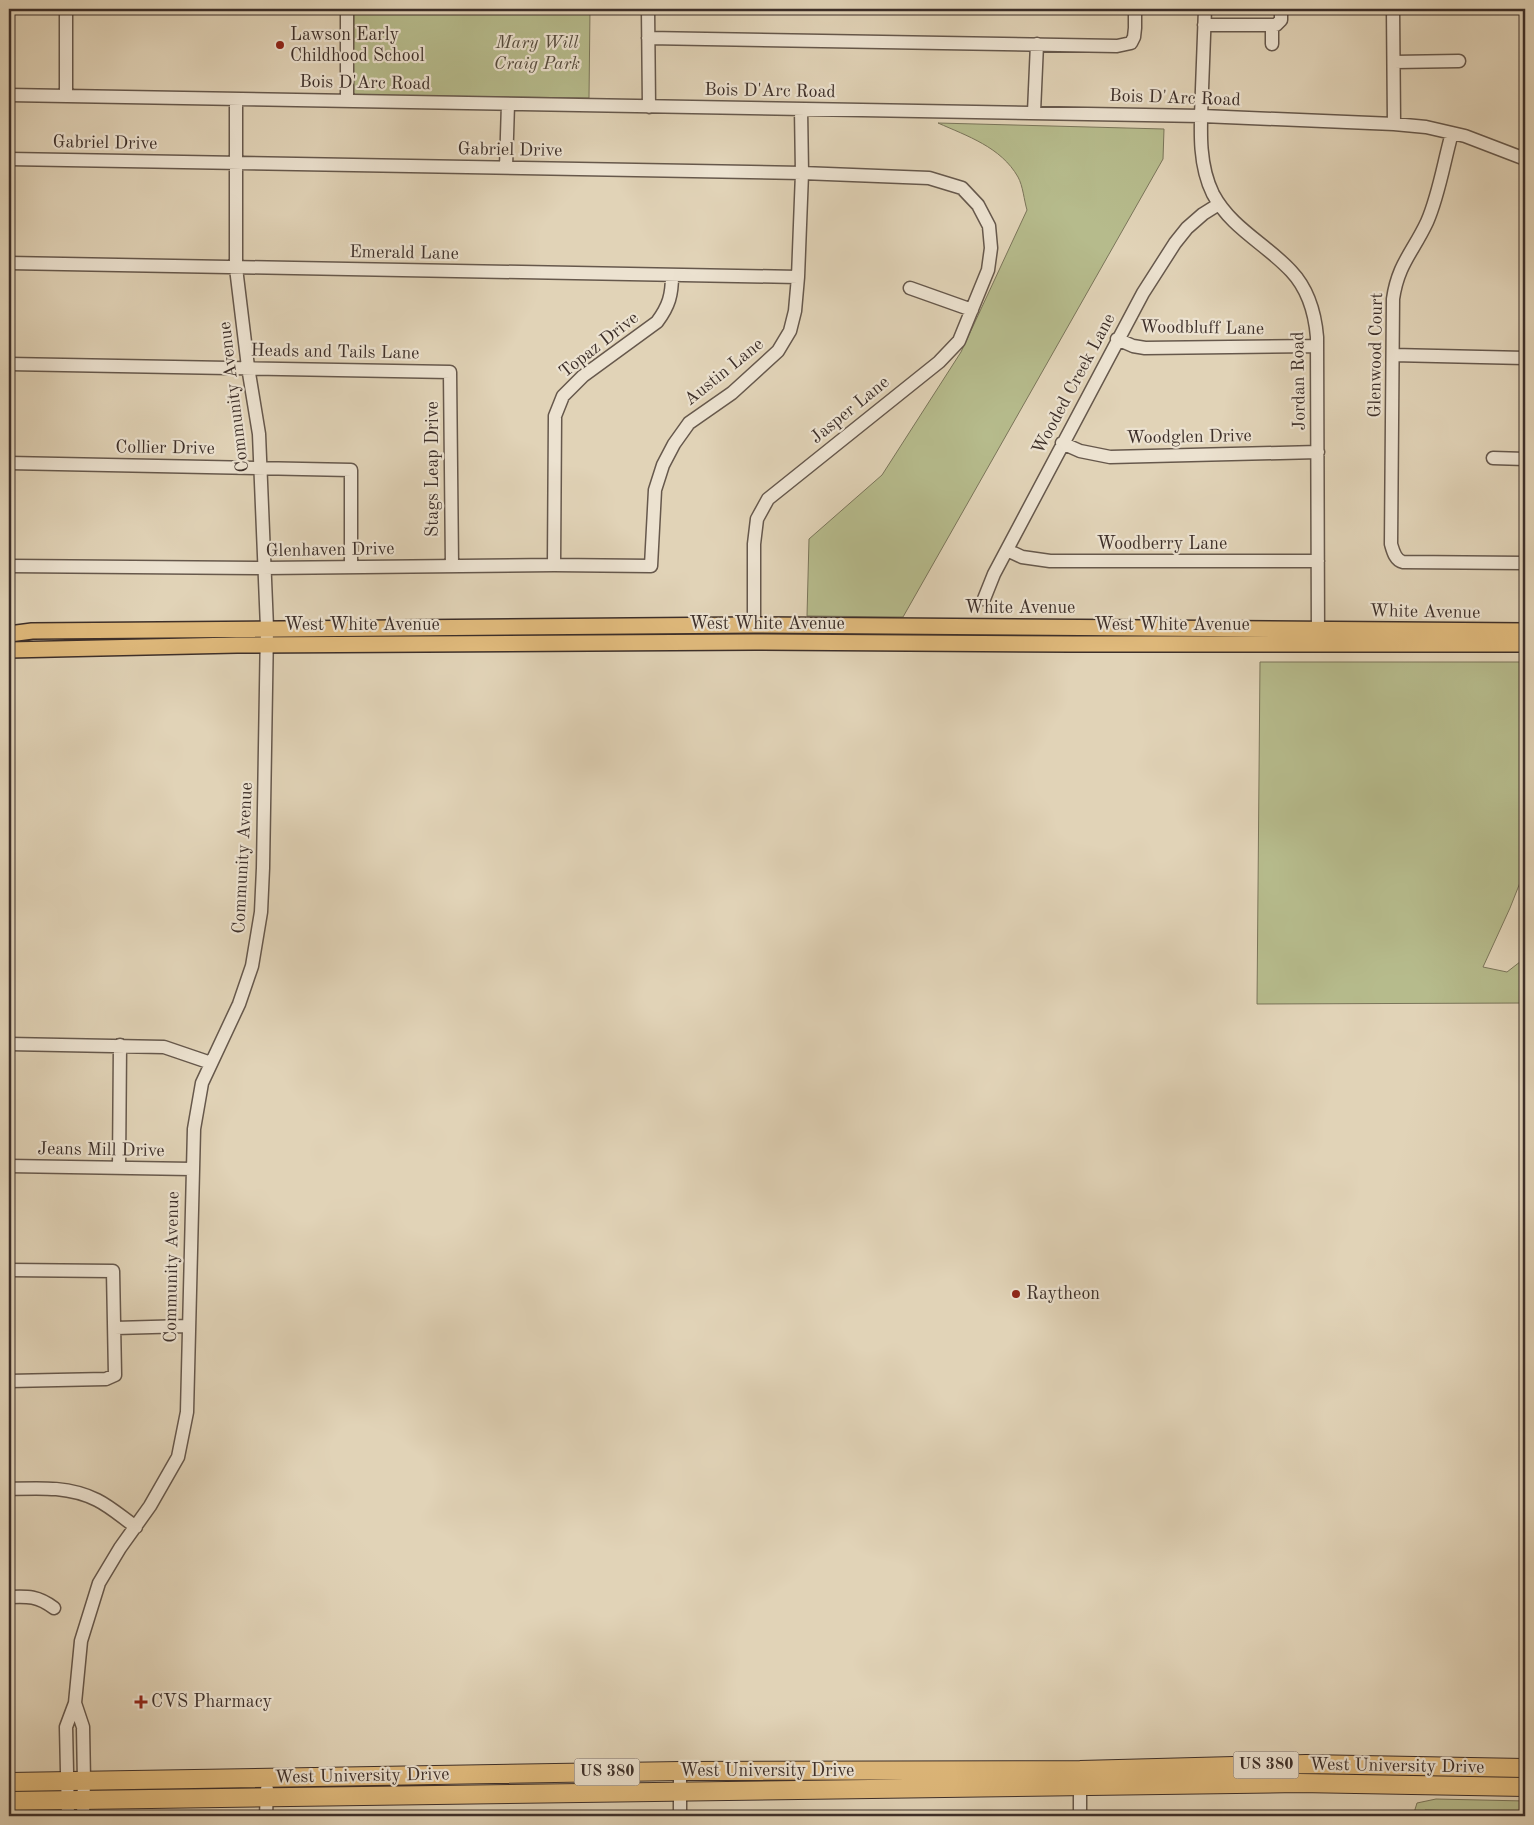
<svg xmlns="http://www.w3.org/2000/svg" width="1534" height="1825" viewBox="0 0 1534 1825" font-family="'Old Standard TT',serif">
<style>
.green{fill:#b6bb8c;stroke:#7a755a}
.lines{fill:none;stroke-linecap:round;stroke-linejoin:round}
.minor-casing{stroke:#66584c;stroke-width:15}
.major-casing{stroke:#3d2f29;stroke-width:18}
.highway-casing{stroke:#3d2f29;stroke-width:20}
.minor{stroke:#ece2d0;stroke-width:12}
.major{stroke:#e0ba7c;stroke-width:15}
.highway{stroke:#e0ba7c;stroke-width:18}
.poi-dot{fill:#8f2418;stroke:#ece2d0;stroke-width:2}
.labels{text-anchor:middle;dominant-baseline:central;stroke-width:4.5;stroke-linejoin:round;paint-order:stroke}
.shield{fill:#ece2d0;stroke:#72655b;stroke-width:1}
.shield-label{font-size:16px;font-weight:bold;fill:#3d2f29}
.poi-label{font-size:18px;fill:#3d2f29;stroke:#ece2d0;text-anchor:start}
.park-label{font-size:18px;font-style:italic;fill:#554b3d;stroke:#ece2d0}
.street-label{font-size:18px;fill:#3d2f29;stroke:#ece2d0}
</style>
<rect width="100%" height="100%" fill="#e1d3b7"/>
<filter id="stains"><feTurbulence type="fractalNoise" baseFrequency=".004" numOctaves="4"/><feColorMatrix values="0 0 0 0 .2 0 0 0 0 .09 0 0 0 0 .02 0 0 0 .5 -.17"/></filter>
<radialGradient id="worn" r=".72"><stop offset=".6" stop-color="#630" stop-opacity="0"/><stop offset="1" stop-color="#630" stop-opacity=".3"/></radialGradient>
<path class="green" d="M354,9H590L589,98L353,95Z
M938,123L1164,129L1163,159L903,617L807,616L809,539L882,475L961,352L1027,210C1024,200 1023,186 1018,177C1001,147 967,136 938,123Z
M1260,662H1525V870L1510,908L1483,967L1507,972L1525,958V1003L1257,1004Z
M1436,1799L1525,1801V1813L1425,1810V1816H1413L1417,1803Z"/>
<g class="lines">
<g class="minor-casing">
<path id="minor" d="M648,9L649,107
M1205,9C1204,35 1203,62 1202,89C1201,123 1197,162 1213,194C1231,228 1266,244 1291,271C1308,289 1315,313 1317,337L1318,638
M1393,9L1394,124
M1204,25H1276L1281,20V9
M648,38L1117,46L1131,43L1134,37L1135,28V9
M1272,44V26
M1394,62L1459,61
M9,95L1202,116L1394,124L1426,127L1465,136L1525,159
M66,96V9
M347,101V9
M1034,112L1037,44
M1452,133C1444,161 1439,195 1427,222C1413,252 1398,264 1393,299L1391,544C1393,551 1395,560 1403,562L1525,563
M9,159L802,173L929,178L962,188L978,205L989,226L991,248L988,270L959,341L939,362L768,499L757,519L754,544V625
M506,167L508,104
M9,263L798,277
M910,288L972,310
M1117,339L1133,346L1145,348L1317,346
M1393,355L1525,358
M9,364L450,372L452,566
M1062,443L1080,451L1110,457L1318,452
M1493,458L1525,459
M9,463L351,470V567
M1007,550L1022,557L1050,561H1318
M554,565L555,416L563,396L583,376L657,322C669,306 672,295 672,275
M9,566L264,568L554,565L651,566L655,490L663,465L674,444L689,423L732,393L778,351L790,331L795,311L798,277L802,173L801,109
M984,599L994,574L1143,293L1175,243L1187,228L1203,214L1219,204
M9,1044L164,1047L211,1063
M9,1166L192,1169
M119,1168L120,1045
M9,1270L113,1271L115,1375L106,1379L9,1381
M115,1328L188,1326
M9,1489C39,1488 69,1486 97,1500C111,1507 123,1518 136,1527
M9,1597C28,1596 38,1596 54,1608
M75,1703L83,1727L84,1781L83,1816
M68,1816L66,1727L75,1703L81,1641L99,1583L120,1548L150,1506L178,1457L187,1412L194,1129L202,1083L239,1004L252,966L261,912L263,868L267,628L259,434L248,367L236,268V99
M266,1816L267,1789
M680,1816V1771
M1080,1816V1780"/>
</g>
<g class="major-casing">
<path id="major" d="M9,634L32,631L754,625L1525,631
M9,650L237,645L754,642L1072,644H1525"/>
</g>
<g class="highway-casing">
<path id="highway" d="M9,1782L680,1771L1080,1770L1306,1764L1525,1768
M9,1801L1299,1783L1525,1787"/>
</g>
<use href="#minor" class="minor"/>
<use href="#major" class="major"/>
<use href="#highway" class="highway"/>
</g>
<g class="poi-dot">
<circle cx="280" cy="45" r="5"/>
<circle cx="1016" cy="1294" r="5"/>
<path d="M138.5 1694.5h5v5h5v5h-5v5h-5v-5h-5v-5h5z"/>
</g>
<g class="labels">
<g class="shield">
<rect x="1233.5" y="1751.5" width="65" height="27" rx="4"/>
<rect x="574.5" y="1758.5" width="65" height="27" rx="4"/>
</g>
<g class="shield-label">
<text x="1266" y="1765">US 380</text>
<text x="607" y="1772">US 380</text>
</g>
<g class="poi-label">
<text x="290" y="35">Lawson Early<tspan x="290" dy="21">Childhood School</tspan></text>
<text x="1026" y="1294">Raytheon</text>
<text x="151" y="1702">CVS Pharmacy</text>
</g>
<g class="park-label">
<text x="537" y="43">Mary Will<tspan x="537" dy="21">Craig Park</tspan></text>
</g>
<g class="street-label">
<text transform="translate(365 83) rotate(1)">Bois D'Arc Road</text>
<text transform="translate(770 91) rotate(1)">Bois D'Arc Road</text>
<text transform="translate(1175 98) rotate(2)">Bois D'Arc Road</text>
<text transform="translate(105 143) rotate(1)">Gabriel Drive</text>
<text transform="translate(510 150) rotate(1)">Gabriel Drive</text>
<text transform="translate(404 253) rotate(1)">Emerald Lane</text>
<text transform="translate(1202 328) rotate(1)">Woodbluff Lane</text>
<text transform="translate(599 345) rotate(-38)">Topaz Drive</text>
<text transform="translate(335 352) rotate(1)">Heads and Tails Lane</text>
<text transform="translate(1376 355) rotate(-89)">Glenwood Court</text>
<text transform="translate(724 372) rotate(-39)">Austin Lane</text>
<text transform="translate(1299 381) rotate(-91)">Jordan Road</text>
<text transform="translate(1074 384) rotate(-62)">Wooded Creek Lane</text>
<text transform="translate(234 397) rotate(-97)">Community Avenue</text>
<text transform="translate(850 410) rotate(-39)">Jasper Lane</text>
<text transform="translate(1189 437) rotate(-1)">Woodglen Drive</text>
<text transform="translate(165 448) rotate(1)">Collier Drive</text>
<text transform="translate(433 469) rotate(-90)">Stags Leap Drive</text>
<text x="1162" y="544">Woodberry Lane</text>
<text transform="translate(330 550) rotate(-1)">Glenhaven Drive</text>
<text x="1020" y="608">White Avenue</text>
<text transform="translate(1425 612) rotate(1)">White Avenue</text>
<text x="767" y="624">West White Avenue</text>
<text x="362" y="625">West White Avenue</text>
<text x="1172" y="625">West White Avenue</text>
<text transform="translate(243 858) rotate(-87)">Community Avenue</text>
<text transform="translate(101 1150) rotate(1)">Jeans Mill Drive</text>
<text transform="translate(172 1267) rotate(-89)">Community Avenue</text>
<text transform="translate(1397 1766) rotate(1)">West University Drive</text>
<text x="767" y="1771">West University Drive</text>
<text transform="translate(362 1776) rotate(-1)">West University Drive</text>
</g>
</g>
<rect width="1534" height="1825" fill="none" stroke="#e1d3b7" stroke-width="30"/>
<rect x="10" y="10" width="1514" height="1805" fill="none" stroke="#3d2f29" stroke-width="2.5"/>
<rect x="15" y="15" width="1504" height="1795" fill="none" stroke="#3d2f29"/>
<rect width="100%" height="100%" filter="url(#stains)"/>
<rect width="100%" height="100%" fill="url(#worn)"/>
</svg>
